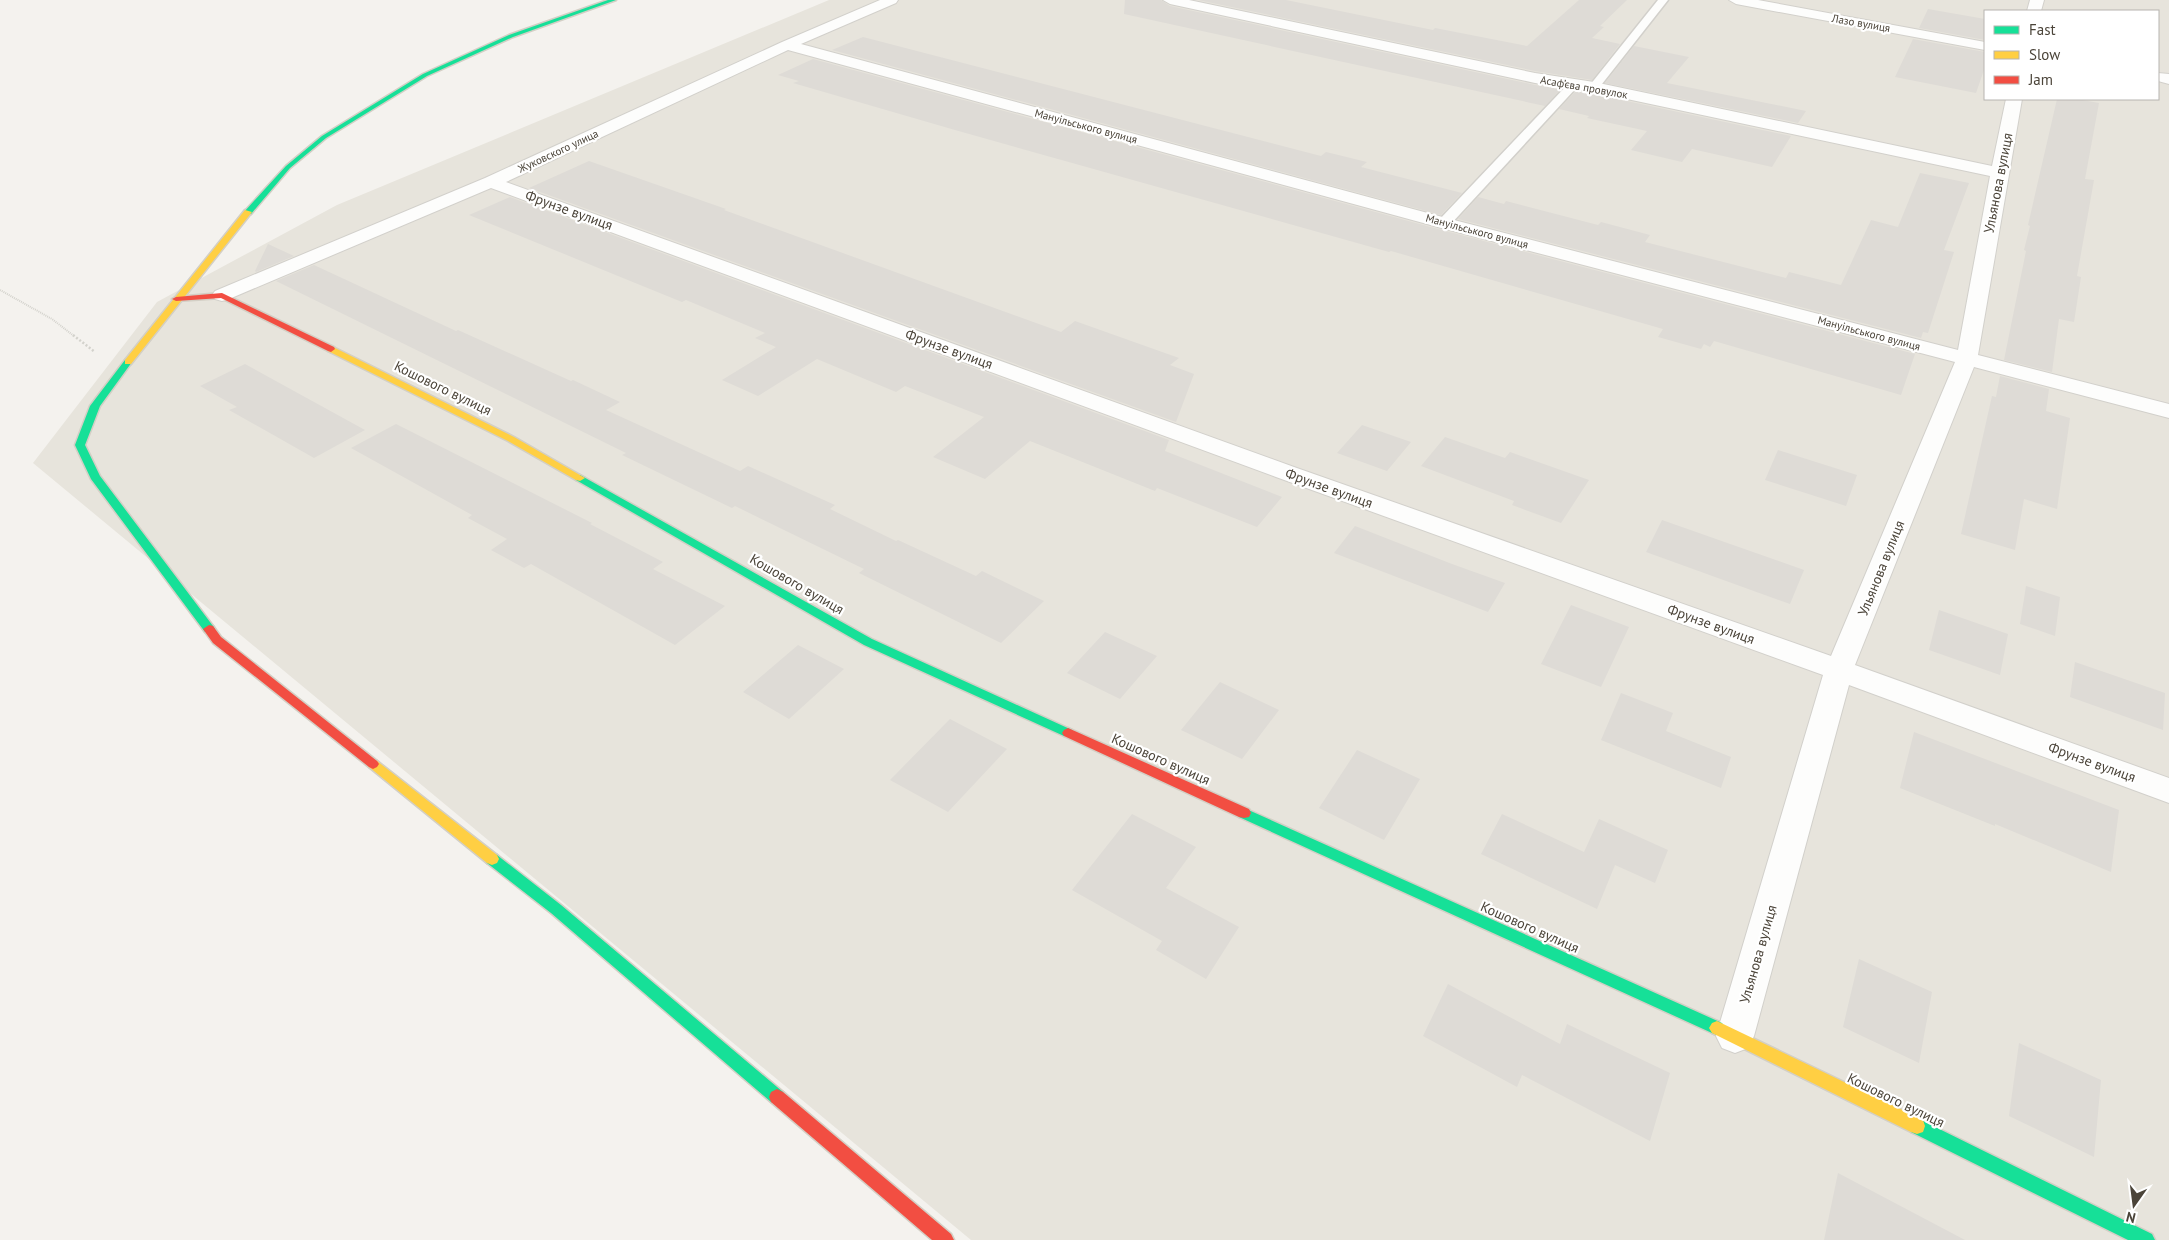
<svg xmlns="http://www.w3.org/2000/svg" width="2169" height="1240" viewBox="0 0 2169 1240" font-family="'PT Sans',sans-serif">
<style>
.residential{fill:#e7e4dc;fill-rule:evenodd}
.building{fill:#dedbd6}
.lines{fill:none;stroke-linecap:round;stroke-linejoin:round}
.lane-casing{stroke:#d2d0cb;stroke-width:3}
.street-casing{stroke:#d2d0cb;stroke-width:2}
.fast-casing{stroke:#d3cfc5;stroke-width:3}
.slow-casing{stroke:#d3cfc5;stroke-width:3}
.jam-casing{stroke:#d3cfc5;stroke-width:3}
.path-far1{stroke:#d3d2cc;stroke-width:2;stroke-dasharray:1 1;stroke-linecap:butt}
.path{stroke:#d3d2cc;stroke-width:2.5;stroke-dasharray:2 2;stroke-linecap:butt}
.lane{fill:#fdfdfc;fill-rule:evenodd}
.street{fill:#fdfdfc;fill-rule:evenodd}
.fast{fill:#16e098;fill-rule:evenodd}
.slow{fill:#ffcf43;fill-rule:evenodd}
.jam{fill:#f24e42;fill-rule:evenodd}
.labels{text-anchor:middle;dominant-baseline:central;stroke-width:4.5;stroke-linejoin:round;paint-order:stroke}
.far-street-label{font-size:11px;fill:#4b4439;stroke:#fff}
.street-label{font-size:14px;fill:#4b4439;stroke:#fff}
</style>
<rect width="100%" height="100%" fill="#f4f2ee"/>
<path class="residential" d="M829,0H2169V1240H971L33,463L157,302L337,205ZM1985,11H2158V99H1985Z"/>
<path class="building" d="M1125,0H1161L1170,6L1535,85L1561,89L1545,106L1124,14Z
M1198,0H1286L1433,30L1435,28L1527,46L1579,0H1627L1600,26L1604,27L1592,38L1620,44L1592,80L1535,71Z
M1928,9L1985,19V40L1919,28Z
M863,37L1321,156L1326,152L1367,162L1361,167L1462,193L1441,215L832,50Z
M1913,39L1985,52V67L1976,93L1895,77Z
M1634,46L1689,57L1667,83L1806,111L1798,123L1605,83Z
M813,59L1438,229L1915,354L1901,395L1714,341L1710,347L1704,344L1701,349L1658,337L1663,329L1391,251L1389,252L955,130L793,83L799,81L778,75Z
M1576,91L1594,94L1791,136L1772,167L1692,149L1682,162L1631,150L1647,131L1587,118L1589,116L1559,109Z
M2057,99H2077L2099,103L2085,179L2094,180L2077,276L2081,277L2074,322L2059,319L2052,372L2004,360L2026,251L2024,250L2030,226L2028,225Z
M589,161L726,209L724,210L1061,332L1075,321L1179,358L1170,365L1194,374L1176,422L529,188Z
M1920,173L1969,183L1944,250L1954,252L1928,333L1923,332L1921,338L1458,219L1478,197L1504,204L1506,201L1598,225L1601,222L1650,235L1645,242L1786,278L1789,272L1841,285L1871,220L1898,227Z
M510,197L1169,440L1165,451L1282,497L1257,527L1157,488L1155,491L1030,441L985,479L933,457L984,417L905,386L896,392L817,359L758,396L722,380L776,347L755,338L765,333L686,300L682,302L618,276L469,215Z
M268,244L294,256L256,272L255,271Z
M314,265L456,331L458,330L571,381L573,380L620,402L606,410L740,471L748,466L835,505L830,509L896,541L898,540L976,576L982,571L1044,601L1001,643L859,573L864,569L735,506L732,508L622,455L626,453L276,281Z
M245,364L365,430L314,458L229,410L237,407L200,386Z
M2000,376L2049,389L2046,411L2070,418L2057,509L2024,499L2015,550L1961,534L1992,396L1996,397Z
M396,424L592,523L590,524L663,562L653,569L725,606L675,645L531,564L524,568L491,550L507,539L468,518L472,515L351,448Z
M1362,425L1411,442L1387,471L1337,453Z
M1445,437L1505,458L1510,452L1589,480L1561,523L1512,505L1514,501L1421,466Z
M1778,450L1857,475L1846,506L1765,480Z
M1662,520L1804,570L1790,604L1646,552Z
M1355,526L1452,564L1505,583L1488,612L1334,553Z
M2026,586L2060,597L2055,636L2020,624Z
M1571,605L1629,627L1601,687L1541,664Z
M1939,610L2008,634L2000,675L1929,650Z
M1105,632L1157,656L1120,699L1067,673Z
M798,645L844,669L789,719L743,692Z
M2075,662L2165,693L2163,730L2070,697Z
M1220,682L1279,710L1242,759L1181,730Z
M1621,693L1673,713L1666,731L1731,757L1721,788L1601,740Z
M950,719L1007,749L948,812L890,780Z
M1914,732L2119,810L2111,872L1995,824V826L1900,788Z
M1357,750L1420,779L1384,840L1319,808Z
M1132,814L1196,847L1166,888L1239,927L1206,979L1156,950L1162,941L1072,890Z
M1502,814L1584,852L1599,819L1668,850L1655,883L1615,865L1597,909L1481,854Z
M1859,959L1932,992L1919,1063L1843,1027Z
M1448,984L1560,1044L1567,1024L1670,1073L1650,1141L1522,1075L1517,1087L1423,1036Z
M2019,1043L2101,1080L2094,1157L2009,1116Z
M1838,1173L1965,1240H1824Z"/>
<g class="lines">
<g class="lane-casing">
<path id="lane" d="M1658,0H1668L1598,89H1590L1588,87L1590,85Z
M1574,80L1580,84L1578,86L1449,226H1439L1437,223L1439,220L1570,82Z"/>
</g>
<g class="street-casing">
<path id="street" d="M880,0H898L896,3L801,44L1450,219L1958,350L1990,176L1594,92L1535,83L1170,4L1163,0H1189L1535,73L1594,82L1992,166L2006,99H2022L1978,355L2169,404V418L1974,367L1855,665L2169,778V803L1849,685L1754,1036L1748,1048L1735,1053L1722,1048L1716,1036L1823,675L1276,477L491,188L229,299L222,301L215,299L212,295L215,291L485,178L782,42ZM788,50L1438,227L1955,362L1831,656L1294,467L506,182Z
M1729,0H1758L1985,42V50L1736,4Z
M2030,0H2044L2041,11H2027Z
M2158,73L2169,74V84L2158,81Z"/>
</g>
<g class="fast-casing">
<path id="fast" d="M608,0H616L513,37L427,76L326,138L290,168L251,214L244,212L286,166L322,136L423,74L509,35Z
M128,359L132,362L100,406L85,445L100,476L213,626L215,629L213,632H205L91,479L75,445L90,406L125,360Z
M580,475L872,639L1072,730L1074,733L1072,736H1064L864,645L576,480L575,478Z
M1244,808L1722,1023L1725,1028L1722,1033L1717,1035L1712,1033L1239,817L1237,813L1239,809Z
M492,853L497,855L561,905L783,1092L785,1097L783,1102L777,1105L771,1102L551,913L487,863L485,859L487,855Z
M1917,1118L2152,1234L2155,1240H2128L1911,1132L1909,1126L1911,1120Z"/>
</g>
<g class="slow-casing">
<path id="slow" d="M245,210L252,212L131,364H125V360Z
M331,346L514,437L585,478L580,481L576,480L508,441L328,351L327,349Z
M373,759L377,761L497,855L499,859L497,863L492,865L487,863L369,767L367,764L369,761Z
M1717,1021L1923,1120L1925,1126L1923,1132L1917,1134L1911,1132L1712,1033L1709,1028L1712,1023Z"/>
</g>
<g class="jam-casing">
<path id="jam" d="M222,293L334,347L335,349L331,352L328,351L221,298L176,301L172,299L176,297Z
M209,625L213,626L221,637L377,761L379,764L377,767L373,769L369,767L213,643L203,629Z
M1068,728L1249,809L1251,813L1249,817L1244,818L1239,817L1064,736L1062,733L1064,730Z
M777,1089L783,1092L951,1234L954,1240H932L771,1102L769,1097L771,1092Z"/>
</g>
<path class="path-far1" d="M0,290L52,319L74,336"/>
<path class="path" d="M73,335L95,352"/>
<use href="#lane" class="lane"/>
<use href="#street" class="street"/>
<use href="#fast" class="fast"/>
<use href="#slow" class="slow"/>
<use href="#jam" class="jam"/>
</g>
<g class="labels">
<g class="far-street-label">
<text transform="translate(1861 23) rotate(10)">Лазо вулиця</text>
<text transform="translate(1584 87) rotate(10)">Асаф’єва провулок</text>
<text transform="translate(1086 126) rotate(15)">Мануільського вулиця</text>
<text transform="translate(558 151) rotate(-25)">Жуковского улица</text>
<text transform="translate(1477 231) rotate(15)">Мануільського вулиця</text>
<text transform="translate(1869 333) rotate(15)">Мануільського вулиця</text>
</g>
<g class="street-label">
<text transform="translate(1998 183) rotate(-79)">Ульянова вулиця</text>
<text transform="translate(569 210) rotate(20)">Фрунзе вулиця</text>
<text transform="translate(949 349) rotate(20)">Фрунзе вулиця</text>
<text transform="translate(443 388) rotate(26)">Кошового вулиця</text>
<text transform="translate(1329 488) rotate(20)">Фрунзе вулиця</text>
<text transform="translate(1881 568) rotate(-68)">Ульянова вулиця</text>
<text transform="translate(797 584) rotate(30)">Кошового вулиця</text>
<text transform="translate(1711 624) rotate(20)">Фрунзе вулиця</text>
<text transform="translate(1161 759) rotate(24)">Кошового вулиця</text>
<text transform="translate(2092 762) rotate(20)">Фрунзе вулиця</text>
<text transform="translate(1530 927) rotate(24)">Кошового вулиця</text>
<text transform="translate(1758 954) rotate(-74)">Ульянова вулиця</text>
<text transform="translate(1896 1100) rotate(26)">Кошового вулиця</text>
</g>
</g>
<rect x="1984" y="10" width="175" height="90" fill="#ffffff" stroke="#b7b4b0"/>
<rect x="1994" y="26" width="25" height="8" fill="#16e098" stroke="#b7b4b0"/>
<text x="2029" y="35" font-size="15" fill="#4b4439">Fast</text>
<rect x="1994" y="51" width="25" height="8" fill="#ffcf43" stroke="#b7b4b0"/>
<text x="2029" y="60" font-size="15" fill="#4b4439">Slow</text>
<rect x="1994" y="76" width="25" height="8" fill="#f24e42" stroke="#b7b4b0"/>
<text x="2029" y="85" font-size="15" fill="#4b4439">Jam</text>
<g transform="translate(2134 1205) rotate(194)" stroke="#ffffff" stroke-width="4" paint-order="stroke">
<path d="M0-4L9 19L0 12L-9 19Z" fill="#4b4439"/>
<text y="-8" font-size="14" font-weight="bold" text-anchor="middle" fill="#4b4439">N</text>
</g>
</svg>
